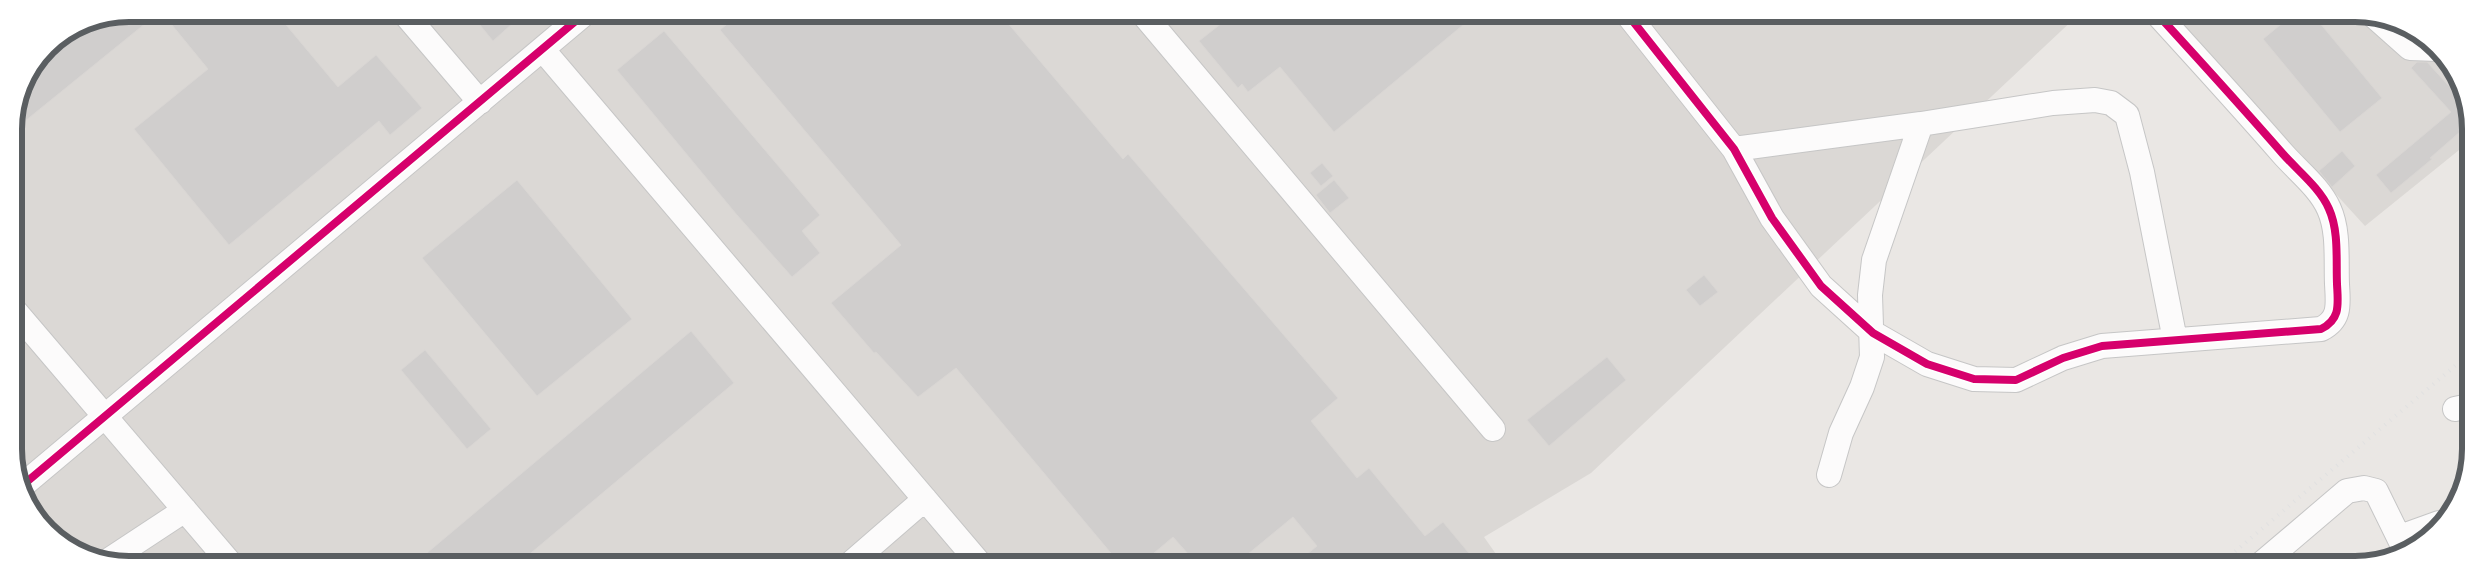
<svg xmlns="http://www.w3.org/2000/svg" width="2485" height="579" viewBox="0 0 2485 579" font-family="'Exo 2',sans-serif">
<style>
.industrial{fill:#dbd8d5}
.building{fill:#d0cecd;stroke:#d9d6d4}
.lines{fill:none;stroke-linecap:round;stroke-linejoin:round}
.minor-casing{stroke:#c6c6c6;stroke-width:26}
.minor{stroke:#fcfbfb;stroke-width:24}
.rail{stroke:#e1e1e1;stroke-width:4;stroke-dasharray:1 6;stroke-linecap:butt}
.cycleway-casing{stroke:#fff;stroke-width:11}
.cycleway{stroke:#d6006c;stroke-width:8}
.rim{fill:none;stroke:#5a5e61;stroke-width:6}
</style>
<rect width="100%" height="100%" fill="#eae7e4"/>
<path class="industrial" d="M129,14L2077,16L1591,473L1484,537L1503,564L107,563L48,532L16,473L14,122L23,85L48,47L85,22Z
M2173,16H2378L2437,47L2469,106V142L2365,226Z"/>
<path class="building" d="M129,14H157L14,130L23,85L48,47L85,22Z
M163,14H277L338,87L376,55L422,108L390,135L379,121L229,245L134,129L208,69Z
M471,14H523L493,41Z
M739,14L1001,15L1123,159L1128,154L1338,398L1311,421L1357,478L1369,468L1425,536L1443,522L1478,564H1295L1317,546L1293,517L1236,564H1197L1173,537L1141,564H1120L956,368L918,397L876,352L874,353L831,303L901,245L720,30Z
M1232,15H1475L1334,132L1280,67L1248,92L1242,84L1238,88L1199,41Z
M2291,16H2314L2382,98L2340,132L2263,39Z
M664,31L820,215L802,231L820,253L792,277L737,215L617,70Z
M2417,62H2427L2469,108V124L2430,158L2432,159L2391,193L2376,175L2451,112L2411,68Z
M2342,151L2355,166L2332,187L2319,171Z
M1322,163L1333,176L1321,186L1310,173Z
M517,180L632,319L537,396L422,258Z
M1334,180L1349,198L1330,213L1316,195Z
M1704,275L1718,292L1700,306L1686,290Z
M691,331L734,383L519,563H415Z
M425,350L491,429L467,449L401,370Z
M1607,357L1626,380L1549,446L1527,420Z"/>
<g class="lines">
<g class="minor-casing">
<path id="minor" d="M405,14L480,102
M1144,15L1493,429
M1628,15L1734,149L1772,218L1821,286L1873,333L1927,364L1974,379L2016,380L2063,358L2102,346L2321,329C2341,319 2338,304 2337,284C2336,260 2339,231 2329,209C2320,188 2298,171 2283,154C2242,107 2201,62 2159,16
M2374,16L2410,48L2438,49
M543,50L980,564
M1734,149L1921,124L2053,103L2095,100L2111,103L2127,115L2142,172L2175,340
M15,311L230,563
M2455,409L2469,406
M1829,475L1841,433L1862,387L1872,357L1870,295L1874,260L1921,124
M23,485L584,14
M2400,537L2439,523
M106,562L185,510
M850,564L925,499
M2260,565L2347,491L2364,488L2376,491L2404,548"/>
</g>
<use href="#minor" class="minor"/>
<path class="rail" d="M2219,565L2469,354"/>
<g class="cycleway-casing">
<path id="cycleway" d="M1628,15L1734,149L1772,218L1821,286L1873,333L1927,364L1974,379L2016,380L2063,358L2102,346L2321,329C2341,319 2338,304 2337,284C2336,260 2339,231 2329,209C2320,188 2298,171 2283,154C2242,107 2201,62 2159,16
M23,485L584,14"/>
</g>
<use href="#cycleway" class="cycleway"/>
</g>
<path d="M0 0H2485V579H0ZM129 22H2355A107 107 0 0 1 2462 129V449A107 107 0 0 1 2355 556H129A107 107 0 0 1 22 449V129A107 107 0 0 1 129 22Z" fill="#fff" fill-rule="evenodd"/>
<path class="rim" d="M129 22H2355A107 107 0 0 1 2462 129V449A107 107 0 0 1 2355 556H129A107 107 0 0 1 22 449V129A107 107 0 0 1 129 22Z"/>
</svg>
